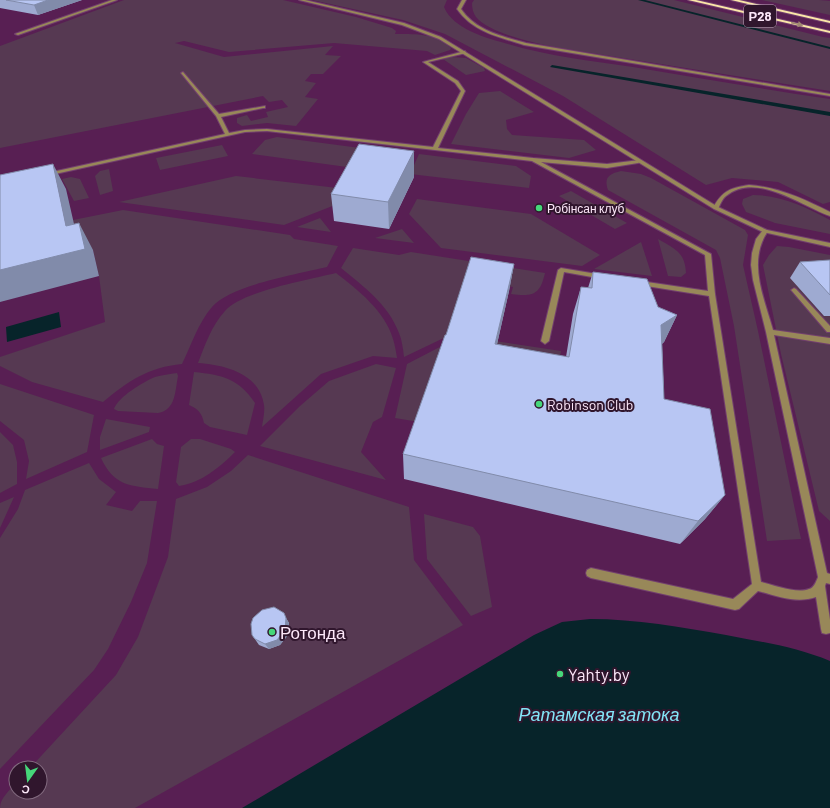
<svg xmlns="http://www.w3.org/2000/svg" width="830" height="808" viewBox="0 0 830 808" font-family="Barlow,sans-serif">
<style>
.green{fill:#563952}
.water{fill:#07242a}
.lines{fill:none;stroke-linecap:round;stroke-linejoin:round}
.stream{fill:#07242a;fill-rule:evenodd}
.service-casing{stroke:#723f6e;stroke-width:2}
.minor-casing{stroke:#723f6e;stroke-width:2}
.tertiary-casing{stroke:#723f6e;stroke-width:2}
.trunk-casing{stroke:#723f6e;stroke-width:2}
.service{fill:#988859;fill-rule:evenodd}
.minor{fill:#988859;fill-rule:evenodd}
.tertiary{fill:#988859;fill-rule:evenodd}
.trunk{fill:#fbe6a8;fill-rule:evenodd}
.wall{fill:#9eaad1}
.shaded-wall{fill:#818baa}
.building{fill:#b8c6f3;stroke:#818baa}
.oneway{fill:#a08871}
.poi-dot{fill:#46d77a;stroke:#30162d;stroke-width:1.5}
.labels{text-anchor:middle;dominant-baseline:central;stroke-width:4;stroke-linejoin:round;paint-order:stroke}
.far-poi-label{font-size:12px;fill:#fce7f9;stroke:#30162d;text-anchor:start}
.shield{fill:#30162d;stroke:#bfa8bc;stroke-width:1}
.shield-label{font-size:13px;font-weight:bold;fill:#fce7f9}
.poi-label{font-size:14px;fill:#fce7f9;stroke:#30162d;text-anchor:start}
.near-poi-label{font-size:17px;fill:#fce7f9;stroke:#30162d;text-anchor:start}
.near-water-label{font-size:18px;font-style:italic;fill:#83e4f6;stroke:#30162d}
</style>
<rect width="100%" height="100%" fill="#581f53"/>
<path class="green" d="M124,0H283L356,17L392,28L396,31L395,34C413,34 438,33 451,48L450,50L435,55L427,51L334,43L229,52L184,41L175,43L224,57L333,46L325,55L341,56L323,74H311L305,81L316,83L305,97L318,99L296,126L267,123L242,126L237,123V118L247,115L251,121L268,117L266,112L288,107L282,100L269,102L263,96L0,148V46Z
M312,0H447L444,7C453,29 486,38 508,44C548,56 591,61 633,67C698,78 764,89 830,99V202L823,204L778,182L732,178L706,185L563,96L445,34L403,20Z
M474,0H674L823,37L830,38V91L554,47C534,43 489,33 476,17C473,13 472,8 472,3Z
M762,0H819L830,1V15Z
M452,57L466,58L484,68L485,71L466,75L443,59Z
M500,91L534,112L506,120L507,129L512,135L584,140L596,150L569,158L451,144L466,114L479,93Z
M277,137L360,148L347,167L252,154L265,140Z
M222,145L228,156L160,170L156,158Z
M419,154L516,166L531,176L529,188L410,174Z
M109,169L113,191L100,195L95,176L100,171Z
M621,171L641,174L651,178L745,230L748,235L743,265L758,331L801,539L767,541L734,326L720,258L716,250L608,190C604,178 608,174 621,171Z
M236,176L346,189L335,205L284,225L119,202Z
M71,177L80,179L89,198L74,201L62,179Z
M571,191L627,223L615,229L559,196Z
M753,195C781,195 806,207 830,220V234L775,223L746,212L742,204L743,199Z
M417,199L531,214L600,255L582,266L441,248L409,214Z
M123,210L290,235L294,239L338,246L327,267C298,274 231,285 212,307C198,323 191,346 182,364C149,367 128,381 103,402L32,382L0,366V357L105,322L99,276L93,250L81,253L73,220Z
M320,218L331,232L297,227Z
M402,229L414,243L375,238Z
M658,239C675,249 685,252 686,273L681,277L668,276Z
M641,242L652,276L594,269Z
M777,246L789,247L830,255V521L819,511L781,354L763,265L769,255Z
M353,248L399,255L411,252L545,273C540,295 533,297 511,294L513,287L466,281L450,335L404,357C403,349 402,340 399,333C388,304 364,287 341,268Z
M336,273C358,290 385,311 393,339C395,345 396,352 397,358L373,356L321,374L262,427C263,420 265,412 264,405C259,373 225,365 198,363C205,345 212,325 225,311C242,291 308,280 336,273Z
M461,336L561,351L557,376L419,422L395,418L407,364Z
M376,364L396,368L382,417L373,422L361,452L386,480L260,446L300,406L329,381Z
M194,372C222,375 238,378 255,403L247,435L210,427L204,423C202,413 198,409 189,405Z
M177,373L178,376C175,391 176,410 158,413L118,411L114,409C118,397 143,382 155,377C162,375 170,374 177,373Z
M0,384L94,415L87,452L26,479L29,461L24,440L0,421Z
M106,419L150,427L149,432L100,450V437Z
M0,432L13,445L17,462V484L0,493Z
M152,439L157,444L164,446L158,489C130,486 114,486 101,458Z
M191,439H200L231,449L235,452C220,467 201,483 179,486L176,482L181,447Z
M248,455L409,507L414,560L463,625L135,808H0C0,798 10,790 16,783V792H40V768H30L116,675L138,637L168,557L176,499L207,487L231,471Z
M89,463L99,479L116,492L106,505L132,511L140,501H157L147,563L131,602L108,649L94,670L0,769V538L18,509L25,490Z
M14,497L0,528V503Z
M424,514L473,527L480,536L492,607L471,616L427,559Z"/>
<path class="water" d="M59,312L61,327L7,342L6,327Z
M590,619C636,619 681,627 726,635C762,642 796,647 830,661V808H242L534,635L562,622Z"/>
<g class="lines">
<path class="stream" d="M638,0H645L830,47V49Z
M552,65L830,112V116L550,67Z"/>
<g class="service-casing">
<path id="service" d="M465,51L466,53L428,62L458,81L465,91L438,148L533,158L607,164L640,160V162L638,163L607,168L541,162L711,254L715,294L761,582C773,585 797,594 809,589C814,588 816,582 818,577L766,332L753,280L751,265L752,253L756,239L763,230H767L768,231C747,261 764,298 773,330L830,338V344L774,335L827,573L830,574V584L826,583L825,586L830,620V633L826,634L822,633L821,629L816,597C797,604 777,596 758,591L739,609L735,610L591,578L587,576L586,573L587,570L591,568L733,599L752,584L709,296L640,285L637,283L640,281L708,291L705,255L532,161L267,131L245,132L46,176L43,174L225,134L216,116L181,73L183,72L219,114L265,106V108H263L221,117L229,133L245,130L267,129L433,147L461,91L455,83L423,62Z
M749,185C778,187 804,199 830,212V216C801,206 756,171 726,196C722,199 720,205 718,209L713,208C722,191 730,188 749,185Z
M561,268L603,275L606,277L603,279L564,272L549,341L545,344L541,341L558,270Z
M794,288L796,289L830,326V332H827L792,291L791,290Z"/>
</g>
<g class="minor-casing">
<path id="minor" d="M112,0H117L18,35L15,34Z
M299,0H305L404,23L441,37L718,207L767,230L830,243V247L763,232L714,209L439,39L402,25Z"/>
</g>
<g class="tertiary-casing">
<path id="tertiary" d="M462,0H466L461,9C476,31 502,36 526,43L830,94V96L524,45C499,37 473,32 457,9Z"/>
</g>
<g class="trunk-casing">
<path id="trunk" d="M688,0H696L830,31V33Z
M731,0H739L830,21V23Z"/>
</g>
<use href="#service" class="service"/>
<use href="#minor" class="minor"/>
<use href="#tertiary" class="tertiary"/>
<use href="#trunk" class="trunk"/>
</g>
<path class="wall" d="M0,0H82L38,15L0,8Z
M414,177L389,229L334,221L331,194Z
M830,260V316H824L790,278L800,262Z
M514,264L509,291L497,344L566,357L573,314L581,287L588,288L593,272L658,307L677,315L664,342L662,344L664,399L725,495L705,519L680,544L404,479L403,454L446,335Z
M286,618L289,623L288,635L280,645L269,649L259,645L252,635Z"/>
<path class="shaded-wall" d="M48,0H82L38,15L34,5Z
M414,151V177L389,229L388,202Z
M53,164L66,189L80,250L79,223L93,250L99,276L0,302V270L66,226Z
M514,264L509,291L491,371L495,344Z
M677,315L664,342L649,352L661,325Z
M725,495L705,519L680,544L698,521Z
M286,618L289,623L288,635L280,645L269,649L265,644Z"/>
<path class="building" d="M6,0H48L34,5Z
M359,144L414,151L388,202L331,194Z
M53,164L66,226L79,223L85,249L0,270V175Z
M471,257L514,264L495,344L569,357L581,287L592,288L593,272L647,279L658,307L677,315L661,325L664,399L710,409L725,495L698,521L403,454L445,335H446Z
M830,260V295L800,262Z
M274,607L284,613L286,618L285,630L277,640L265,644L255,639L252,635L251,624L253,618L262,610Z"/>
<defs><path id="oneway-solid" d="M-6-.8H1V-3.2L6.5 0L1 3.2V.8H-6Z"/></defs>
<use class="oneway" href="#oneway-solid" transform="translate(797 24) rotate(13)"/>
<g class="poi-dot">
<circle cx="539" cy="208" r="4"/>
<circle cx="539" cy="404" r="4"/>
<circle cx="272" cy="632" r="4"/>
<circle cx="560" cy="674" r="4"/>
</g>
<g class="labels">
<g class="far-poi-label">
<text x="547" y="208">Робінсан клуб</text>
</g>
<rect class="shield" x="744" y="5" width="32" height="22" rx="3"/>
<g class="shield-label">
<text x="760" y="16">Р28</text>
</g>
<g class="poi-label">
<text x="547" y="404">Robinson Club</text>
</g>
<g class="near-poi-label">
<text x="280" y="632">Ротонда</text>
<text x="568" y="674">Yahty.by</text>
</g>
<g class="near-water-label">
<text x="599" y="714">Ратамская затока</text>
</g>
</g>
<g transform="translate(28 780) rotate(194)"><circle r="19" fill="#30162d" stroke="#826a7f"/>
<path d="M0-3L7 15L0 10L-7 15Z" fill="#46d77a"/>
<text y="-6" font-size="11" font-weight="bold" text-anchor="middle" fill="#fce7f9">С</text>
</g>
</svg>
